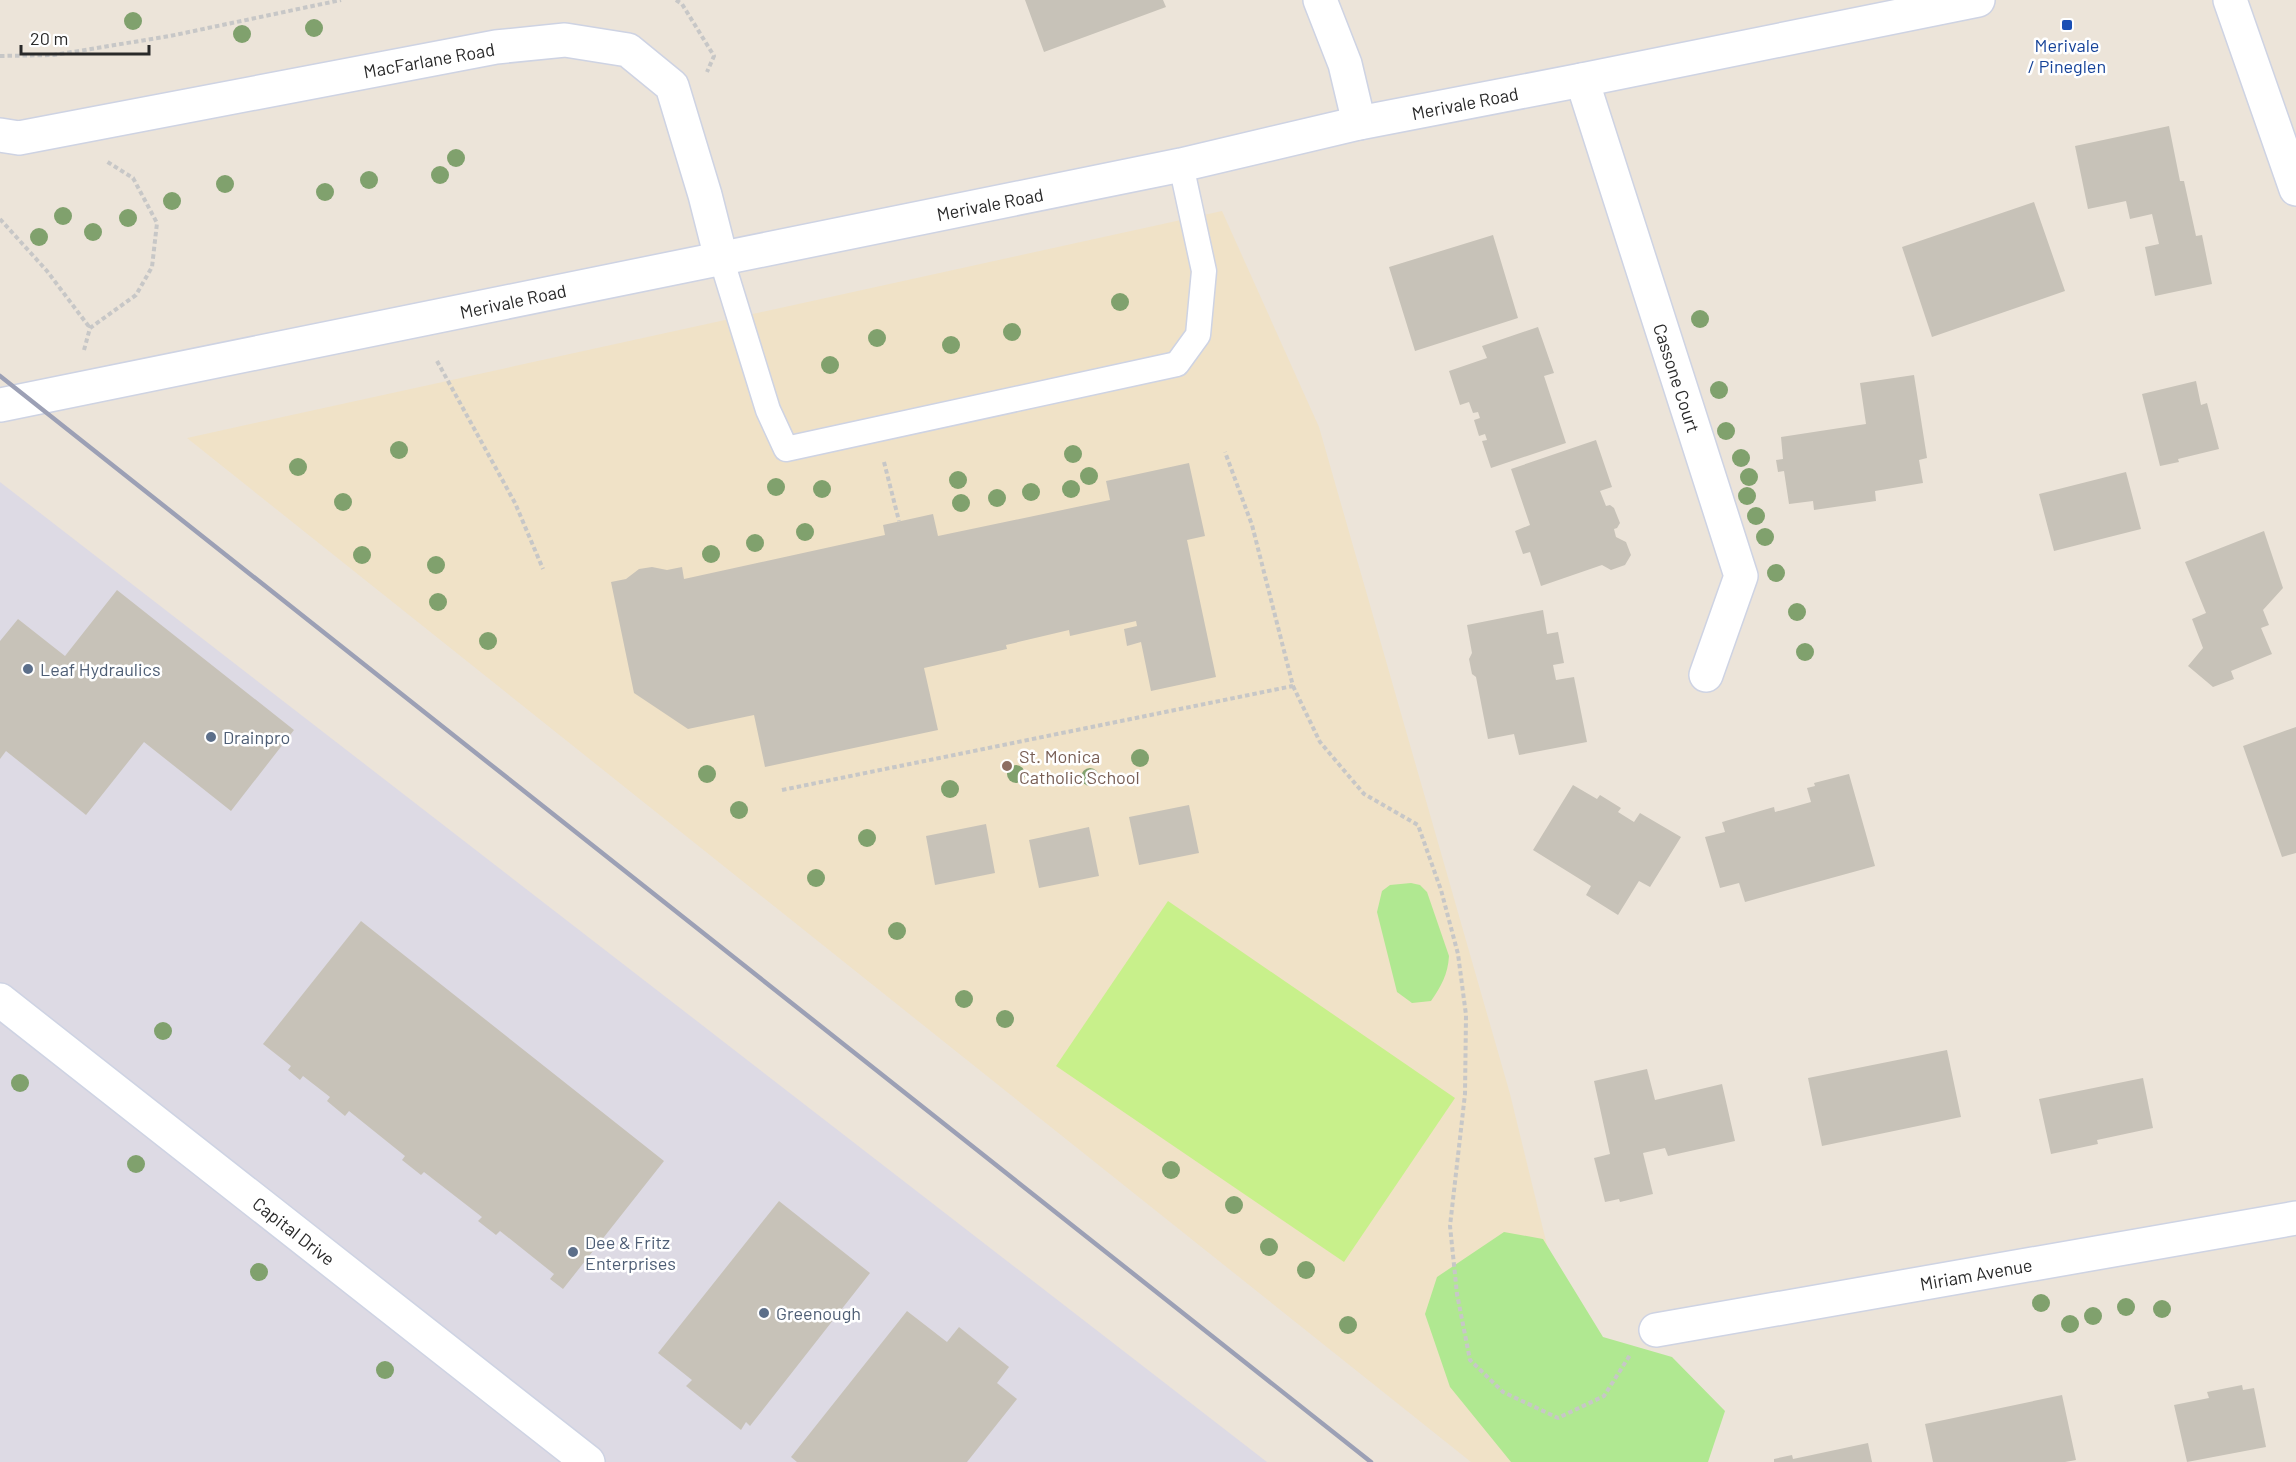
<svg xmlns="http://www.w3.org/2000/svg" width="2296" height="1462" viewBox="0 0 2296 1462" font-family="Barlow,sans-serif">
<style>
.industrial{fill:#dddae4}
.education{fill:#f0e2c7}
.green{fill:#b0e891}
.pitch{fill:#c8f08b}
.building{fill:#c7c2b8}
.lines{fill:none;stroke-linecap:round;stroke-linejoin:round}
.service-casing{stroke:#ced3e3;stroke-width:27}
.minor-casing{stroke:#ced3e3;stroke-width:36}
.tertiary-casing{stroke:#ced3e3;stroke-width:36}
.secondary-casing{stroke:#ced3e3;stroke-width:36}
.path{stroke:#c7c7c7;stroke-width:4;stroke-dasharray:4.5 3;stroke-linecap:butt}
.service{stroke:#fff;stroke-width:24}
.minor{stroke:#fff;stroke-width:33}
.tertiary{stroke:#fff;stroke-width:33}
.secondary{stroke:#fff;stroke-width:33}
.rail{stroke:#9ca0b5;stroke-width:4.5}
.tree{fill:#80a16d}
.transit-dot{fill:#1a4fb4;stroke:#fff;stroke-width:2}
.service-dot{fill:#5c6f8a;stroke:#fff;stroke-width:2}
.education-dot{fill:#8d6e63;stroke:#fff;stroke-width:2}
.labels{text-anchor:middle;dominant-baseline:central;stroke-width:5;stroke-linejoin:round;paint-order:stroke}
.transit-label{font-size:18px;fill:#164399;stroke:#fff}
.street-label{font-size:18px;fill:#292929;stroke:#fff}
.service-label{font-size:18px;fill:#4e5e75;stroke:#fff;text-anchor:start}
.education-label{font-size:18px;fill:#785e54;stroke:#fff;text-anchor:start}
</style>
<rect width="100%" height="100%" fill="#ece4d9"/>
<path class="industrial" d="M0,482L22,499L1267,1462H0Z"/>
<path class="education" d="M1222,211L1319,427L1510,1094L1600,1462H1471L187,438Z"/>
<path class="green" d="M1411,883L1420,885L1427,892L1449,956C1448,974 1441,987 1431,1001L1412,1003L1397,992L1377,912L1382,891L1390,885Z
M1504,1232L1543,1239L1603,1337L1672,1357L1725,1411L1708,1462H1511L1450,1387L1425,1314L1437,1277Z"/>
<path class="pitch" d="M1168,901L1455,1098L1344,1262L1056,1066Z"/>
<path class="building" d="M1025,0H1163L1166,7L1044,52Z
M2169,126L2180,181H2184L2196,236L2202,235L2212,284L2155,296L2145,247L2159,244L2152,214L2130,219L2126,201L2088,209L2075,146Z
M2034,202L2065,291L1932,337L1902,247Z
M1493,235L1518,318L1415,351L1389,267Z
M1538,327L1554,373L1544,376L1566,443L1491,468L1482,441L1487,440L1485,434L1479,436L1474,420L1480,418L1478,412L1473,413L1469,402L1460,405L1449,371L1487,358L1482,346Z
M1914,375L1927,458L1919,460L1923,483L1875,491L1876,501L1814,510L1813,501L1789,504L1784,471L1778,472L1776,460L1783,459L1781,437L1866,424L1860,383Z
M2196,381L2201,405L2207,403L2219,449L2178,459L2179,462L2160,466L2142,394Z
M1596,440L1612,487L1600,491L1606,506L1610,505L1614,508L1620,523L1617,528L1614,529L1616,537L1626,542L1631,555L1625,565L1611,570L1602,565L1541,586L1530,552L1523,554L1515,531L1530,525L1511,469Z
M1189,463L1205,536L1187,540L1216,677L1151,691L1141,642L1127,646L1124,629L1137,626L1136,621L1070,636L1069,630L1006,645L1007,649L924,668L938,730L765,767L754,715L688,729L634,693L611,582L626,579L639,569L652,567L667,570L682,567L684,579L885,535L883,525L933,514L938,536L1110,500L1106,481Z
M2126,472L2141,529L2054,551L2039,494Z
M2264,531L2283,588L2263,610L2269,625L2261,628L2272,654L2231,671L2234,679L2213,687L2188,666L2203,648L2192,619L2206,613L2185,562Z
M117,590L294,730L231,811L144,742L86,815L6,751L0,759V641L18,619L65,656Z
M1543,610L1547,634L1558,632L1564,663L1553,665L1556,680L1574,677L1587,742L1519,755L1514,734L1488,739L1476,677L1472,674L1469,659L1472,653L1467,625Z
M2296,727V853L2282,857L2243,746Z
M1849,774L1875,866L1745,902L1739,883L1720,888L1705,837L1725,832L1722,822L1774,807L1775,812L1811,802L1807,788L1815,786L1814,783Z
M1573,785L1597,799L1600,795L1621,808L1618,812L1634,822L1640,813L1681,837L1650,887L1639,881L1618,915L1586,895L1591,886L1533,850Z
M1189,805L1199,853L1139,865L1129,817Z
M986,824L995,873L935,885L926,836Z
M1089,827L1099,876L1039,888L1029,840Z
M361,921L664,1161L563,1289L550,1279L554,1274L500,1231L496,1235L478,1221L482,1217L424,1172L421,1175L402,1160L405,1156L349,1111L345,1116L327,1101L330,1097L303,1076L300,1080L288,1070L291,1066L263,1044Z
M1947,1050L1961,1117L1822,1146L1808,1078Z
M1647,1069L1655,1100L1722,1084L1735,1141L1668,1156L1665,1148L1643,1153L1653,1194L1620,1202L1619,1199L1605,1202L1594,1158L1610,1154L1594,1081Z
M2143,1078L2153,1128L2097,1140L2098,1144L2051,1154L2039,1099Z
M779,1201L870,1273L750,1426L746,1422L741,1430L686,1386L692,1380L658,1353Z
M907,1311L947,1342L959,1327L1009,1367L997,1383L1017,1399L967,1462H797L791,1457Z
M2242,1385L2243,1390L2254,1388L2266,1447L2187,1462L2174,1405L2209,1398L2207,1392Z
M2062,1395L2076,1460L2065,1462H1933L1925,1424Z
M1868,1443L1872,1462H1774V1459L1792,1455L1793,1459Z"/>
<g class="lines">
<g class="service-casing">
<path id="service" d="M721,258L768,410L786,449L1177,364L1198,335L1204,271L1181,165"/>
</g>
<g class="minor-casing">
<path id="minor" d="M1320,0L1345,64L1359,123
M2230,0L2296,189
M1582,80L1741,576L1706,675
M1656,1330L2296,1218"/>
</g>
<g class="tertiary-casing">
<path id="tertiary" d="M0,135L19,138L496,47L565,40L628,50L672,86L705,195L721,258
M0,1000L588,1462"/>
</g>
<g class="secondary-casing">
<path id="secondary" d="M0,405L1181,165L1359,123L1582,80L1978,0"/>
</g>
<path class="path" d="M676,0L682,4L714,56L707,72
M0,56L54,55L170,36L341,0
M0,219L47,271L90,328
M84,350L90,328L136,295L152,267L157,223L133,178L106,161
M437,361L515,503L543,569
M884,462L899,521
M1293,686L1320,742L1364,794L1418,825L1441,890L1458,954L1466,1015L1465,1094L1450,1226L1457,1294L1470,1360L1503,1392L1558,1418L1604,1396L1630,1355
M782,790L1293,686L1252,525L1225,452"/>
<use href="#service" class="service"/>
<use href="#minor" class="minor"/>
<use href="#tertiary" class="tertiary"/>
<use href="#secondary" class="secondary"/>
<path class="rail" d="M0,376L1371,1462"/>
</g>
<g class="tree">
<circle cx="133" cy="21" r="9"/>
<circle cx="314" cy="28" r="9"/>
<circle cx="242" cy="34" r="9"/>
<circle cx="456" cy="158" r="9"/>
<circle cx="440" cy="175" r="9"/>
<circle cx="369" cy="180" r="9"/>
<circle cx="225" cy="184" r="9"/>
<circle cx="325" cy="192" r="9"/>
<circle cx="172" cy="201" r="9"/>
<circle cx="63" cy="216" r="9"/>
<circle cx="128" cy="218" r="9"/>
<circle cx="93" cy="232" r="9"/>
<circle cx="39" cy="237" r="9"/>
<circle cx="1120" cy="302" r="9"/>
<circle cx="1700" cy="319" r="9"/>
<circle cx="1012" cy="332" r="9"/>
<circle cx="877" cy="338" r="9"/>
<circle cx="951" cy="345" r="9"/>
<circle cx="830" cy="365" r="9"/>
<circle cx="1719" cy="390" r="9"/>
<circle cx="1726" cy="431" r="9"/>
<circle cx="399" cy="450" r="9"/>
<circle cx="1073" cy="454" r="9"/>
<circle cx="1741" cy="458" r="9"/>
<circle cx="298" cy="467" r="9"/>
<circle cx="1089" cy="476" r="9"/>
<circle cx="1749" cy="477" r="9"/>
<circle cx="958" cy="480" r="9"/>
<circle cx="776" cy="487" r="9"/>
<circle cx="822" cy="489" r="9"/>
<circle cx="1071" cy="489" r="9"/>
<circle cx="1031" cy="492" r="9"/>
<circle cx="1747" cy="496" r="9"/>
<circle cx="997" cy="498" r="9"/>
<circle cx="343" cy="502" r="9"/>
<circle cx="961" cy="503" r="9"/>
<circle cx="1756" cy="516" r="9"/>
<circle cx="805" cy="532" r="9"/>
<circle cx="1765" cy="537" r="9"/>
<circle cx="755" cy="543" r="9"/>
<circle cx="711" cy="554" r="9"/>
<circle cx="362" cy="555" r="9"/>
<circle cx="436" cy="565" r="9"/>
<circle cx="1776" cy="573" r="9"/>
<circle cx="438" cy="602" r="9"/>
<circle cx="1797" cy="612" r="9"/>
<circle cx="488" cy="641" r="9"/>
<circle cx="1805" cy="652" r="9"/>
<circle cx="1140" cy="758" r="9"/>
<circle cx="707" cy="774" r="9"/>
<circle cx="1016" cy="774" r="9"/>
<circle cx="1090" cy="777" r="9"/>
<circle cx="950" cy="789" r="9"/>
<circle cx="739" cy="810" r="9"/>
<circle cx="867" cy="838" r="9"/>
<circle cx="816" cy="878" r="9"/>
<circle cx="897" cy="931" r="9"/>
<circle cx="964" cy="999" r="9"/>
<circle cx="1005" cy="1019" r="9"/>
<circle cx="163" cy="1031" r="9"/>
<circle cx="20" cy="1083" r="9"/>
<circle cx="136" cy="1164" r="9"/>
<circle cx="1171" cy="1170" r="9"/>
<circle cx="1234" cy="1205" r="9"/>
<circle cx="1269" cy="1247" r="9"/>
<circle cx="1306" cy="1270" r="9"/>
<circle cx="259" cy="1272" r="9"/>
<circle cx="2041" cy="1303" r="9"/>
<circle cx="2126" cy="1307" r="9"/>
<circle cx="2162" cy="1309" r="9"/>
<circle cx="2093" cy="1316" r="9"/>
<circle cx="2070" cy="1324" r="9"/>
<circle cx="1348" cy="1325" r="9"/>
<circle cx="385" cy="1370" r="9"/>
</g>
<rect class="transit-dot" x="2061" y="19" width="12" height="12" rx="3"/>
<g class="service-dot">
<circle cx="28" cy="669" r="6"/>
<circle cx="211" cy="737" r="6"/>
<circle cx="573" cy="1252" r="6"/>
<circle cx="764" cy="1313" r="6"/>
</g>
<circle class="education-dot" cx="1007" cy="766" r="6"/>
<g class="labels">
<g class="transit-label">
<text x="2067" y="45">Merivale<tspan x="2067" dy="21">/ Pineglen</tspan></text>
</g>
<g class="street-label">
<text transform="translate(429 60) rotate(-10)">MacFarlane Road</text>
<text transform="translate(1465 103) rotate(-11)">Merivale Road</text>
<text transform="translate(990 204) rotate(-11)">Merivale Road</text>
<text transform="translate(513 301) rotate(-12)">Merivale Road</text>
<text transform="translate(1677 378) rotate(72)">Cassone Court</text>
<text transform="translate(294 1231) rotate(38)">Capital Drive</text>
<text transform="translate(1976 1274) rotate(-10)">Miriam Avenue</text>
</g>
<g class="service-label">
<text x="40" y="669">Leaf Hydraulics</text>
<text x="223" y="737">Drainpro</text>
<text x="585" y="1242">Dee &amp; Fritz<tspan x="585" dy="21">Enterprises</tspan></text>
<text x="776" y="1313">Greenough</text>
</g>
<g class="education-label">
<text x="1019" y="756">St. Monica<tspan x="1019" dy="21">Catholic School</tspan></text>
</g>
</g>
<path d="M21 45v9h128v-9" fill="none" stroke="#292929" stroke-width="3"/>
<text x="30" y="45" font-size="18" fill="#292929" stroke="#ffffff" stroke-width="4.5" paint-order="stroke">20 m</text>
</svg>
